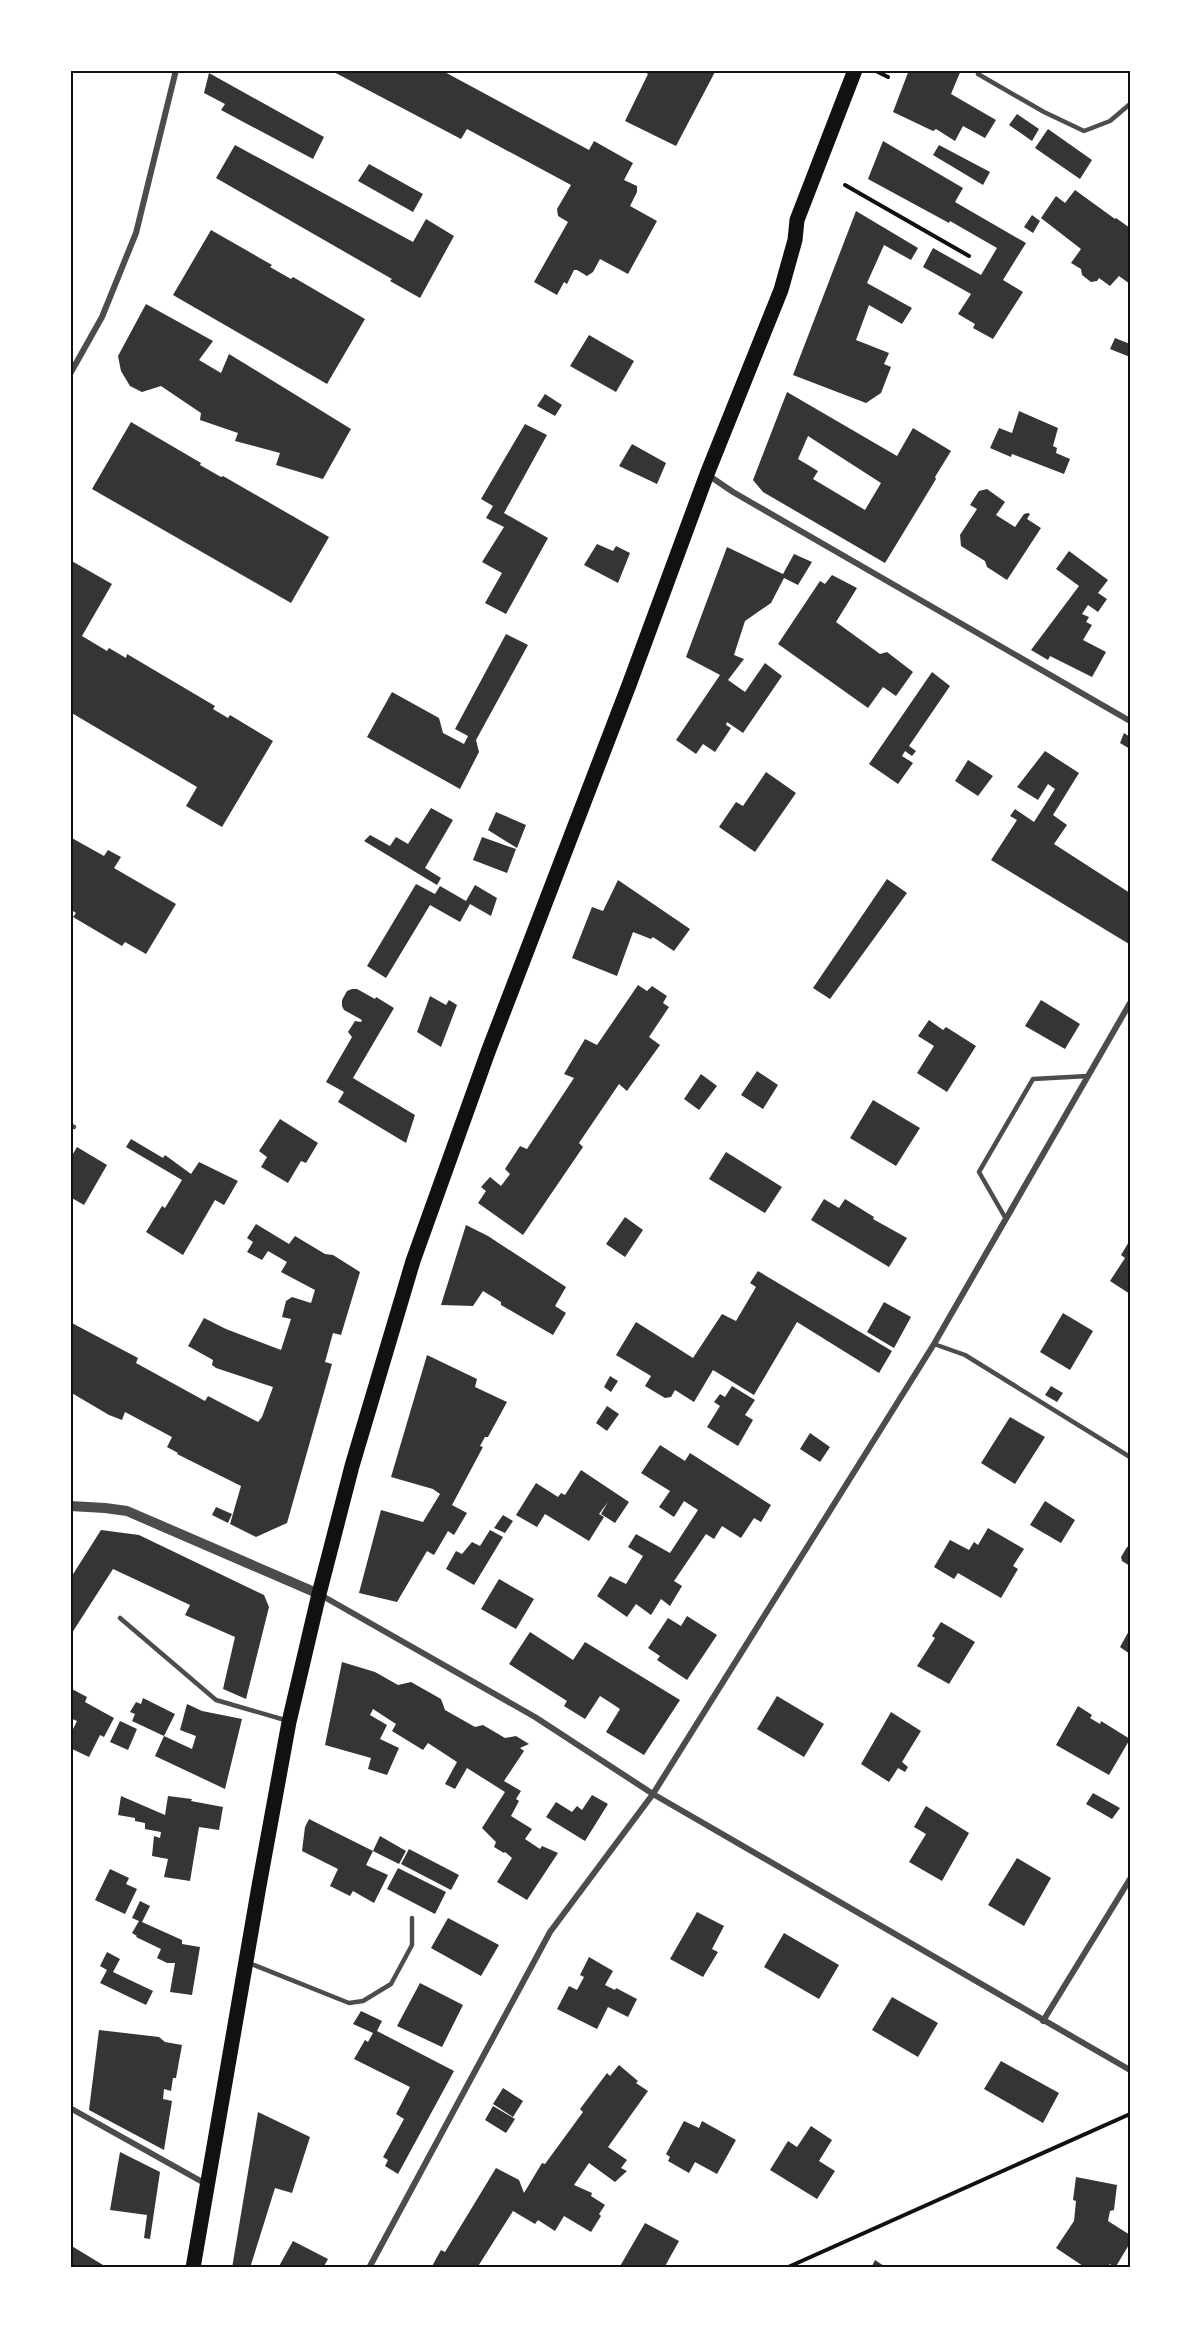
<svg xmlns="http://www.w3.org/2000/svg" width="1201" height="2338" viewBox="0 0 1201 2338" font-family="'Golos Text',sans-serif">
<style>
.building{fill:#353535;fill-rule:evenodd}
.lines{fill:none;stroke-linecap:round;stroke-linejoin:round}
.path{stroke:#111;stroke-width:4}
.service{stroke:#4c4c4c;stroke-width:4.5}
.minor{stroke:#4c4c4c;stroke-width:6}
.tertiary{stroke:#4c4c4c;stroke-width:10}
.primary{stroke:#111;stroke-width:15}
.neatline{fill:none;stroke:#111;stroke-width:2}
</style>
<rect width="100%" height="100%" fill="#fff"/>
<path class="building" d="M330,70H441L589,150L594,141L633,163L624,180L637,186V192L630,206L657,221L628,274L600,259L593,272L587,276L577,270H574L567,284L564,282L557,295L534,282L568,222L558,216L557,209L571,185L467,129L461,139Z
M641,70H716L676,146L625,121L648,74Z
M909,70H961L951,94L996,120L985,138L963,126L955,141L936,129L933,131L893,112Z
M209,73L324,137L313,159L221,110L225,104L204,93Z
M1017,114L1039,129L1032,141L1009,125Z
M1048,129L1092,160L1080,179L1035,148Z
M883,141L963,188L955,202L1026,243L1003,280L1023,292L993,339L973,328L975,324L958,314L971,294L923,267L933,248L981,275L997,248L950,221L949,223L868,179Z
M235,145L413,242L426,219L454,236L420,298L390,281L392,279L216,178Z
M939,145L990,172L983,185L933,155Z
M369,164L423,194L413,212L358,181Z
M1075,190L1115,219L1116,218L1130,228V284L1119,276L1110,286L1099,278L1097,281L1091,282L1082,275L1081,269L1071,263L1081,249L1041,218L1056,196L1065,203Z
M856,211L918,248L911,260L884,245L867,283L912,308L902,324L869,305L856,340L889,353L884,364L891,367L881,393L866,403L793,375Z
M1032,215L1040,221L1033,233L1024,227Z
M211,230L272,265L270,267L291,279L293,277L365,319L327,384L173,295Z
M146,304L213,341L199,360L221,373L229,354L351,429L323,479L276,465L280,453L235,441L238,433L200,420L201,413L161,386L142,392L130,386L121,371L118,356Z
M589,335L634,361L616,392L570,366Z
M1115,338L1130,344V357L1110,349Z
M787,392L897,456L913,428L951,451L935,477L936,479L885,563L763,492L753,480ZM808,436L881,483L865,510L813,479L818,471L798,459Z
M545,394L562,405L555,416L537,406Z
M1019,411L1058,428L1053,446L1057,448L1056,453L1070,459L1064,474L1012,454L1011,457L990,448L999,428L1012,433Z
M131,422L201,463L200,465L221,477L223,476L329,537L291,603L92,489Z
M525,424L547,435L504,513L548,538L506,614L485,603L502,573L482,562L504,527L486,518L493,506L481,499Z
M632,444L666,463L657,484L619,466Z
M987,489L1005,502L996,515L1015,527L1024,514L1028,513L1030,514L1027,519L1041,528L1007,580L987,567L985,561L961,546L960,535L977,509L970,505L979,491Z
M597,544L613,551L616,546L630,553L618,583L584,565Z
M727,547L783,574L794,554L812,562L798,585L784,578L771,603L745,621L734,655L744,659L728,680L745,692L765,663L782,676L743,733L727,722L726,725L731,728L715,752L703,744L696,754L676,740L720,675L686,657Z
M1069,551L1108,580L1098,593L1107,599L1098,612L1088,605L1082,614L1089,617L1086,622L1092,625L1083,640L1106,652L1092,677L1050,656L1048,660L1031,650L1079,586L1056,569Z
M70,560L112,584L82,636L107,651L109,648L126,658L127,654L215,706L213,709L228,718L230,715L273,741L222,827L186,806L197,787L70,712Z
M832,575L857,588L836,622L880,654L887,652L913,672L896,696L883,687L868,708L778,644L820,581L825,584Z
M506,634L528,645L476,740L479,752L460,789L367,737L392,692L439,718L443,733L464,744L468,736L455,729Z
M932,672L950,686L909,746L916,751L912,756L905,751L902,756L913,763L898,784L869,764Z
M1124,733L1130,737V749L1120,743Z
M1045,751L1079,773L1053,815L1067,825L1054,844L1130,893L1129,944L991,860L1017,820L1010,816L1015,809L1034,822L1055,789L1048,784L1038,800L1017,787Z
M968,760L993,776L978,796L955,781Z
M766,772L796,793L755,852L719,827L736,802L743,806Z
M431,808L453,820L425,868L441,878L437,885L364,841L370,835L390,846L396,837L408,844Z
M496,812L526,825L517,848L488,830Z
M70,837L104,856L108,850L121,857L114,868L176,904L146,954L125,942L122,946L73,917L76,913L70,909Z
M482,837L516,849L507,873L473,860Z
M887,879L907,893L830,999L813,988Z
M618,880L690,929L674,951L653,937L651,939L633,932L617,976L572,958L592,907L603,911Z
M416,884L435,894L440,886L466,901L475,885L497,898L491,916L470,904L460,922L430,905L386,978L367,966Z
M638,985L647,991L652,986L667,996L663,1003L669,1007L649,1037L660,1045L627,1091L619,1084L579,1143L583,1147L523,1235L478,1203L486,1191L481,1187L490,1177L501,1186L510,1174L505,1169L520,1146L527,1149L574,1078L564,1074L585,1039L597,1045Z
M352,989H357L375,999L376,997L394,1008L353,1078L415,1115L406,1143L338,1102L344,1092L326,1082L352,1037L348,1032L355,1021L361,1022L362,1020L344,1010L342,1006V1000L347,991Z
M430,996L446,1005L449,1000L457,1005L441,1047L417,1032Z
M1041,1000L1080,1024L1065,1049L1025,1026Z
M929,1020L943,1030L946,1027L976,1046L947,1092L917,1073L934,1046L918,1036Z
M757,1071L778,1085L763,1109L741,1095Z
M701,1074L717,1086L699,1110L684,1099Z
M873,1100L920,1128L896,1166L850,1138Z
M280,1119L318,1143L306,1163L301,1161L288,1183L261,1167L267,1157L259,1151Z
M131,1139L163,1158L165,1155L191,1174L199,1162L238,1181L224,1205L215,1200L183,1255L146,1232L162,1206L165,1208L182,1180L126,1147Z
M77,1147L107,1165L84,1205L70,1197V1159Z
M726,1152L782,1187L765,1213L709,1179Z
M824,1199L839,1208L845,1199L874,1217L873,1219L907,1238L889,1267L811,1220Z
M625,1217L643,1230L625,1257L606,1244Z
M256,1224L289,1244L295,1236L325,1254L333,1255L360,1272L341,1335L333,1333L325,1362L332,1364L287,1523L256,1537L230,1524L241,1486L177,1454L178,1453L167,1447L172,1437L125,1412L122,1420L109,1415L70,1392V1322L138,1358L136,1363L205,1401L208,1396L258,1422L262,1417L273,1387L216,1368L212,1365L213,1360L188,1346L204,1318L226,1329L281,1350L291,1319L282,1317L286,1301L292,1297L311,1303L315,1290L281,1272L287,1262L268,1251L262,1260L247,1252L253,1242L247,1238Z
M466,1225L488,1236L566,1287L555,1306L566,1313L553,1335L501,1305V1302L483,1291L473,1306L441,1305Z
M1130,1240V1294L1110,1281L1125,1258L1121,1255Z
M758,1271L892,1351L879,1373L797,1322L754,1395L713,1370L694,1402L675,1390L671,1397L665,1398L645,1386L651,1376L616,1355L636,1322L693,1358L722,1314L736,1321L756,1287L750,1283Z
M884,1302L911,1317L894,1348L867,1332Z
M1063,1313L1093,1331L1070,1370L1040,1352Z
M427,1355L477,1379L475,1387L507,1402L488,1437H485L480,1446L483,1447L452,1505L467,1513L454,1535L448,1531L434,1555L427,1551L397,1602L359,1593L381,1510L423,1522L440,1494L433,1489L391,1477Z
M610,1376L618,1381L611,1392L604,1387Z
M732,1386L755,1400L745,1415L753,1420L738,1446L707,1427L720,1406L714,1402L720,1394L725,1397Z
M1051,1386L1063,1393L1057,1402L1045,1395Z
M607,1406L619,1414L607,1431L596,1423Z
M1010,1417L1045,1437L1015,1484L981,1463Z
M810,1433L830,1447L820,1462L800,1449Z
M660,1445L685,1461L690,1453L771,1505L761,1522L754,1518L741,1538L722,1526L714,1539L706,1534L674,1581L682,1586L670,1606L661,1599L651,1615L636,1604L627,1617L597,1596L610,1576L626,1584L643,1556L628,1547L636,1534L670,1553L698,1510L684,1501L674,1517L659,1507L670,1491L641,1473Z
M581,1470L629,1502L615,1523L601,1514L608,1502L599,1514L604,1517L589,1541L545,1514L537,1527L516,1515L536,1483L558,1497L561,1493L565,1495Z
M1045,1501L1075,1520L1061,1543L1030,1525Z
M216,1507L232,1514L228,1523L212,1515Z
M503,1515L513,1521L505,1533L494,1528Z
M988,1528L1024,1549L1013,1566L1018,1569L1001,1598L958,1573L954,1579L934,1567L950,1540L969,1550L974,1542L978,1545Z
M101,1530L139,1535L264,1595L269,1607L246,1699L223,1689L235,1637L185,1615L190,1605L113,1569L70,1636V1579Z
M490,1530L503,1537L474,1585L446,1569L456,1551L462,1554L472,1542L480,1546Z
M1130,1546V1566L1122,1561L1121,1557L1127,1547Z
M499,1579L534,1599L516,1629L481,1609Z
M687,1616L717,1635L687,1680L657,1660L660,1656L648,1648L668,1618L681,1626Z
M941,1622L975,1642L949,1684L917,1666L935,1638L932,1636Z
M1130,1629V1654L1120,1647Z
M530,1632L573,1660L585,1642L680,1700L644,1755L606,1732L620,1709L611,1703L600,1696L585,1719L564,1706L567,1701L509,1664Z
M342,1662L375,1672L398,1685L411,1682L441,1699L445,1710L475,1727L483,1725L505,1738L516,1736L529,1744L520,1748L524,1751L504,1781L521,1791L516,1799L519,1801L511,1816L532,1829L525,1839L540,1849L542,1846L558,1853L527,1900L497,1882L512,1858L505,1852L504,1853L494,1847L496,1842L482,1828L505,1792L467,1768L455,1789L445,1784L457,1762L428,1743L423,1750L392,1731L396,1724L373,1709L370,1715L387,1725L380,1739L399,1748L387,1775L368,1769L371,1758L325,1745Z
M70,1688L87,1697L85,1702L114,1718L104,1737L100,1735L89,1757L70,1748V1735L77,1721L70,1718Z
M777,1696L824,1724L804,1757L757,1729Z
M143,1698L175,1714L164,1736L192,1749L196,1736L180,1730L187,1704L202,1711L242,1719L225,1789L155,1756L164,1736L132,1721L135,1714L130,1712L136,1702L141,1704Z
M1078,1706L1092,1715L1090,1718L1100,1724L1101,1721L1130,1739L1109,1775L1056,1745Z
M891,1712L921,1731L902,1762L908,1767L905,1772L898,1768L889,1782L861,1764Z
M120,1721L137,1729L128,1750L110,1742Z
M1093,1793L1120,1808L1112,1819L1086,1804Z
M592,1795L608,1804L585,1841L546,1817L556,1802L572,1812L577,1806L582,1810Z
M121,1796L165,1815L168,1796L192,1799L191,1801L223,1807L219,1830L199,1827L190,1881L164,1877L168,1859L152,1856L154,1836L160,1838L161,1832L145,1829V1823L135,1821V1818L118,1815Z
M926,1806L969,1833L942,1881L909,1862L926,1834L914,1827Z
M309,1819L373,1851L366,1865L388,1875L374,1903L353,1891L350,1896L330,1886L338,1869L302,1851L305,1827Z
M380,1836L406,1851L399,1864L373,1851Z
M409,1849L459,1875L451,1890L401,1864Z
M1017,1858L1051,1878L1024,1926L988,1905Z
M398,1868L446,1892L435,1914L387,1889Z
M110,1869L129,1878L126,1884L137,1889L125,1914L95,1900Z
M140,1901L150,1906L142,1922L182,1940V1944L200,1947L192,1995L170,1992L175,1963H167L157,1958L161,1949L136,1937L137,1936L132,1933L139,1921L132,1918Z
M697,1912L724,1926L712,1949L718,1952L703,1977L670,1959Z
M448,1918L499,1945L481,1976L431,1948Z
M784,1933L839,1965L819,1999L764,1967Z
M107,1952L120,1959L113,1972L153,1991L146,2005L100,1983L107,1970L100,1966Z
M589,1957L613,1971L605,1985L615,1990L616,1988L637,1999L628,2017L608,2007L597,2029L557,2009L569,1986L577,1990L584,1977L580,1975Z
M420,1983L463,2005L442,2047L397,2026Z
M892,1997L938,2023L918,2057L872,2030Z
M361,2011L382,2021L377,2031L454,2071L398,2174L385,2166L388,2160L383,2157L404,2119L396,2114L410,2087L354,2059L365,2040L368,2042L373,2033L353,2024Z
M99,2030L159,2037L165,2042L182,2045L176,2078H173L171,2091L164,2089L163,2099L172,2101L164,2150L89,2110Z
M1001,2061L1059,2093L1043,2123L984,2089Z
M619,2065L638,2081L636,2083L648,2091L608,2147L627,2160L621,2168L627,2171L615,2182L589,2163L574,2185L592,2193L591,2196L605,2205L599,2214L601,2216L591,2232L564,2216L555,2231L538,2220L535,2224L513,2211L477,2268H431L441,2250L445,2252L496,2168L519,2180L524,2193L542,2163L545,2164L583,2112L580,2109L607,2073L610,2076Z
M503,2088L523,2101L513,2117L493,2104Z
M493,2106L515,2119L506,2133L485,2120Z
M258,2112L310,2137L292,2193L275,2188L250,2268H232Z
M684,2121L699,2128L702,2121L736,2140L717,2174L695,2162L689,2173L668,2161L670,2157L666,2154Z
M811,2126L832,2140L819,2161L835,2171L817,2199L770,2170L788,2141L797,2147Z
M120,2152L160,2172L150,2239L144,2238L147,2215L110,2210Z
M1076,2177L1117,2185L1114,2210L1110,2211L1108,2221L1130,2235V2243L1115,2268L1110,2264L1107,2268L1083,2266L1056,2248L1074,2221L1076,2201L1073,2200Z
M645,2223L679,2241L664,2268H619Z
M293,2241L328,2259L323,2268H278Z
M70,2245L108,2268H70Z
M875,2260L887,2268H871Z"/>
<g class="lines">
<path class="path" d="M878,72L888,77
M845,185L969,256
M786,2268L1130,2114"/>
<path class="service" d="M978,74L1044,112L1084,131L1110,121L1130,104
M70,1125L74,1127
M1006,1219L979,1172L1033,1079L1088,1076
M934,1344L965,1355L1130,1457
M120,1618L216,1700L285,1720
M249,1963L349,2003L363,2001L391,1984L412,1945V1918"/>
<path class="minor" d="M70,374L102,317L136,233L176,70
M708,475L733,492L1130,721
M319,1594L535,1717L653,1794L1130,2070
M1043,2021L1130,1879
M70,2108L206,2184
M369,2268L550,1932L653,1794L934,1344L1130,1003"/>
<path class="tertiary" d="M70,1506L105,1508L127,1511L319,1594"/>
<path class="primary" d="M193,2268L259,1886L289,1722L319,1594L352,1466L413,1261L488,1052L629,685L707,474L781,290L795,240L797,220L855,70"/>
</g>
<rect width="1201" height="2338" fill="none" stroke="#ffffff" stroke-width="144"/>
<rect x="72" y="72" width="1057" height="2194" class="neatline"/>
</svg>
